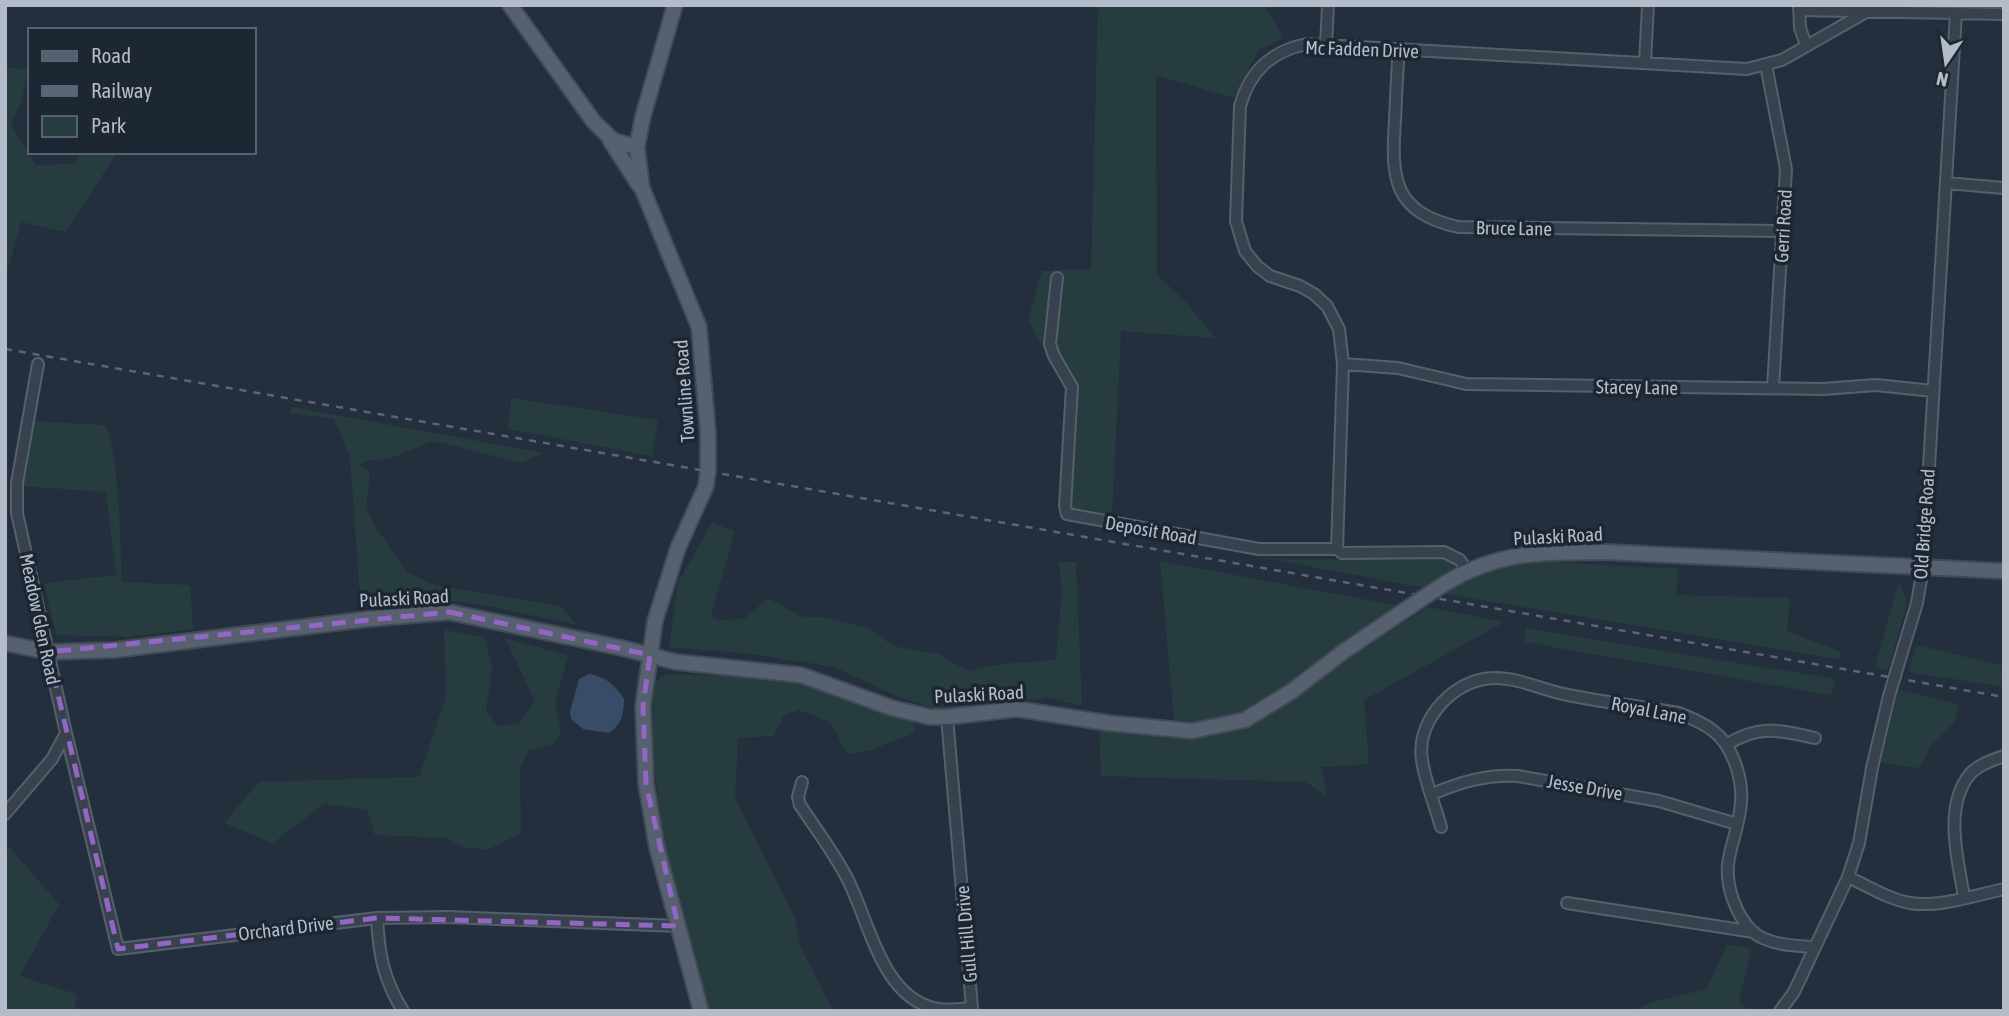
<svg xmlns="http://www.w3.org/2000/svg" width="2009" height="1016" viewBox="0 0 2009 1016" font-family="'Asap Condensed',sans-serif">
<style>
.green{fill:#263c3f}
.water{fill:#394c67}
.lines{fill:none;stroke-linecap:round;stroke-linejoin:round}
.minor-casing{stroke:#565f6c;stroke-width:14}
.major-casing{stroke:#414a57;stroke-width:18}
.minor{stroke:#38414e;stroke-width:10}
.major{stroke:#56606e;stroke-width:14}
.rail{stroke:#5a6575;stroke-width:2.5;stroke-dasharray:7 7;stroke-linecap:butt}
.minor-bridge-casing{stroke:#565f6c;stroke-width:14;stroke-linecap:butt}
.major-bridge-casing{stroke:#414a57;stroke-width:18;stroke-linecap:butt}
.minor-bridge{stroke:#38414e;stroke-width:10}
.major-bridge{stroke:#56606e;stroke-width:14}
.marked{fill:none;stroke:#9266c3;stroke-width:5;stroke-dasharray:14 9;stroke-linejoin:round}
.labels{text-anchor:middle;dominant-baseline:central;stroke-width:7;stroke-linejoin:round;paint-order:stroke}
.street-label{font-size:19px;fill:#b4bcc9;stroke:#1d2633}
</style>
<rect width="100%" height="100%" fill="#242f3e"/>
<path class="green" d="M1098,5H1265L1283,38L1259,50L1234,98L1156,75L1157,275L1184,300L1215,338L1121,331L1112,516L1060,509L1067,390L1028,320L1042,271L1091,269Z
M5,68L28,69L22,100L11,124L36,165L75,164L81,152H117L66,232L21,222L5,280Z
M511,398L658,420L652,456L508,429Z
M291,407L544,453L520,463L444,443L430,442L389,459L368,460L360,465L370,473L366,508L374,525L408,573L435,585L560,606L576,624C529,617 483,601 436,600C412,600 385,606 361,609L350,457L334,419L291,413Z
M29,421L104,425C120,444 120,552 122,582L190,585L193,629L128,637L56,635L44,583L116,575L106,492L22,486Z
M712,523L735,531L711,615L716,620L744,619L768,598L803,617H824L870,629L893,646L938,654L968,671L1001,664L1056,660L1062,592L1059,562H1076L1082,706L1048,698L937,709L901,698L834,667L753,654L669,647L678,582Z
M1257,557L1296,560L1467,557L1468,565L1427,588Z
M1160,561L1400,606L1272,698L1234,716L1208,722L1174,720Z
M1536,561L1678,569L1676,595L1790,598L1787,631L1841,652L1840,659L1444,594L1496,566Z
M1899,581L1907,603L1888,670L1875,667Z
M1428,607L1504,622L1364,700L1369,764L1321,767L1327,797L1306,782L1101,776L1099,728L1194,739L1249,724Z
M1526,628L1835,679L1831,695L1524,642Z
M444,630L485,637L492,668L486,711L498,726L518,724L535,701L505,638L568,656L555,703L561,731L554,744L528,751L520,769L521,833L488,850L463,847L447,838L375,835L367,810L324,804L273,843L224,823L259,782L419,777L446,696Z
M1916,645L2004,666V687L1908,672Z
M665,674L782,678L915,721L914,733L871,750L847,754L830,722L799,710L784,715L774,736L738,738L735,798L794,916L800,946L833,1011H702L663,848L652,742L654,684Z
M1898,689L1958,704L1955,721L1932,744L1919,768L1881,763Z
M9,847L59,904L20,976L76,994L75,1011H5V852Z
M1727,944L1751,949L1739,1003L1752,1011H1632L1653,1002L1707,989Z"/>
<path class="water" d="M589,674C605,676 616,686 624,699C624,714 621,725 609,733L583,729L571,719L570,712L579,679Z"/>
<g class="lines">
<g class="minor-casing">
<path id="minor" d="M1799,5L1800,28L1806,45
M1799,10L2004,14
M1326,45L1328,5
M1399,49C1397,73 1396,97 1395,120C1391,179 1393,212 1458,227L1783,231
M1645,63L1648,5
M1766,65L1786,169L1773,388
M1946,183L2004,188
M1057,278L1050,344L1054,356L1072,387L1065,506L1067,514L1259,549H1337L1342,553L1444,552L1460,560L1467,571
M1343,364L1398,368L1466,384L1823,389L1876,385L1933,391
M1337,549L1343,364L1339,329L1327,306L1314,294L1300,286L1270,276L1257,266L1245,251L1236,221L1240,106C1250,71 1271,51 1307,44L1747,69L1782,60L1868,11
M1900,659L1917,603L1923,568L1956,13
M66,733L118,949L377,918L449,917L678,926
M1726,745C1759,724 1779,730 1815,738
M802,782L798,797L800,805C816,829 834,853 847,878C869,920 881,996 934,1008C946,1011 960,1009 972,1008L947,717
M1432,794C1461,782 1487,774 1518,776L1659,801L1737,824
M5,814L52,759L66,733L17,513V483L38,364
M1441,827C1435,805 1425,782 1422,760C1416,723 1449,685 1484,679C1513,674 1540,690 1568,695C1604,702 1642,707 1679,713C1690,718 1702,722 1712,730C1732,744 1743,778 1741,802C1740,823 1731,843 1728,864C1726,887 1736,916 1753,932C1768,945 1796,946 1815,947
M1848,877C1868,886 1888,899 1910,903C1937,908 1977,895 2004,889
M1964,897C1958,860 1943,807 1970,774C1978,765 1992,760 2004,756
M1567,903L1754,932
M377,918C379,955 383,978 403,1011
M1780,1011L1794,992L1848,877L1859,843L1872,768L1889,696"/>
</g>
<g class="major-casing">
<path id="major" d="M510,5L594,122L614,141L637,147
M675,5L643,116L637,147L642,188L699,327L708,433V470L706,486L678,548L655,621L643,706L646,784L657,848L701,1011
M610,140L639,185
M1444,584C1500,550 1541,553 1605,552L2004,571
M5,643L48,652L115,650L368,619L449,612L622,648L676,662L801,675L892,708L930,717H947L1017,709L1108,723L1192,731L1245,720L1292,691L1343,652L1405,610"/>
</g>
<use href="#minor" class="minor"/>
<use href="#major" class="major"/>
<path class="rail" d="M5,349L2004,697"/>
<g class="minor-bridge-casing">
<path id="minor-bridge" d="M1889,696L1900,659"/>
</g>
<g class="major-bridge-casing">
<path id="major-bridge" d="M1405,610L1444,584"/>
</g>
<use href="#minor-bridge" class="minor-bridge"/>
<use href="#major-bridge" class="major-bridge"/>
</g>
<path class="marked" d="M449,612L650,655L643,706L646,784L678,926L377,918L118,949L48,652Z"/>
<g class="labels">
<g class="street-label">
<text transform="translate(1362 49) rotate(2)">Mc Fadden Drive</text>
<text transform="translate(1783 226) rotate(-87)">Gerri Road</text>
<text transform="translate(1514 228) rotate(1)">Bruce Lane</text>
<text transform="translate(1637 387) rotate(1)">Stacey Lane</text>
<text transform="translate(684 391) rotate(-94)">Townline Road</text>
<text transform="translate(1924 524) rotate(-86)">Old Bridge Road</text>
<text transform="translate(1151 530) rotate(10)">Deposit Road</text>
<text transform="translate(1558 536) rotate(-3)">Pulaski Road</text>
<text transform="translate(404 598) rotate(-3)">Pulaski Road</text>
<text transform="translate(40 619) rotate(78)">Meadow Glen Road</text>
<text transform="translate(979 694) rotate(-3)">Pulaski Road</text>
<text transform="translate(1649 710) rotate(11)">Royal Lane</text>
<text transform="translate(1585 787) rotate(10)">Jesse Drive</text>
<text transform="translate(286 928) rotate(-7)">Orchard Drive</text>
<text transform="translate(966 934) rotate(-95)">Gull Hill Drive</text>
</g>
</g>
<rect width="2009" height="1016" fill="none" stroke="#b4bcc9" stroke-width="14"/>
<rect x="28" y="28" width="228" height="126" fill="#1d2633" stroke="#59626f" stroke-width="2"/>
<rect x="42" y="51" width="35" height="10" fill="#56606e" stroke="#59626f" stroke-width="2"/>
<text x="91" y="63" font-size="21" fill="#b4bcc9">Road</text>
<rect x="42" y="86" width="35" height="10" fill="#5a6575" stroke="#59626f" stroke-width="2"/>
<text x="91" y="98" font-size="21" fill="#b4bcc9">Railway</text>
<rect x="42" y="116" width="35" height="21" fill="#263c3f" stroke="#59626f" stroke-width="2"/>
<text x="91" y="133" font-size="21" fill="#b4bcc9">Park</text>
<g transform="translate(1946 63) rotate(193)" stroke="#1d2633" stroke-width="5" paint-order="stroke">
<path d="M0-5L12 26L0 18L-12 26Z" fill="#b4bcc9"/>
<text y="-10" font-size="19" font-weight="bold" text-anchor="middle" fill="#b4bcc9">N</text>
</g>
</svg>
